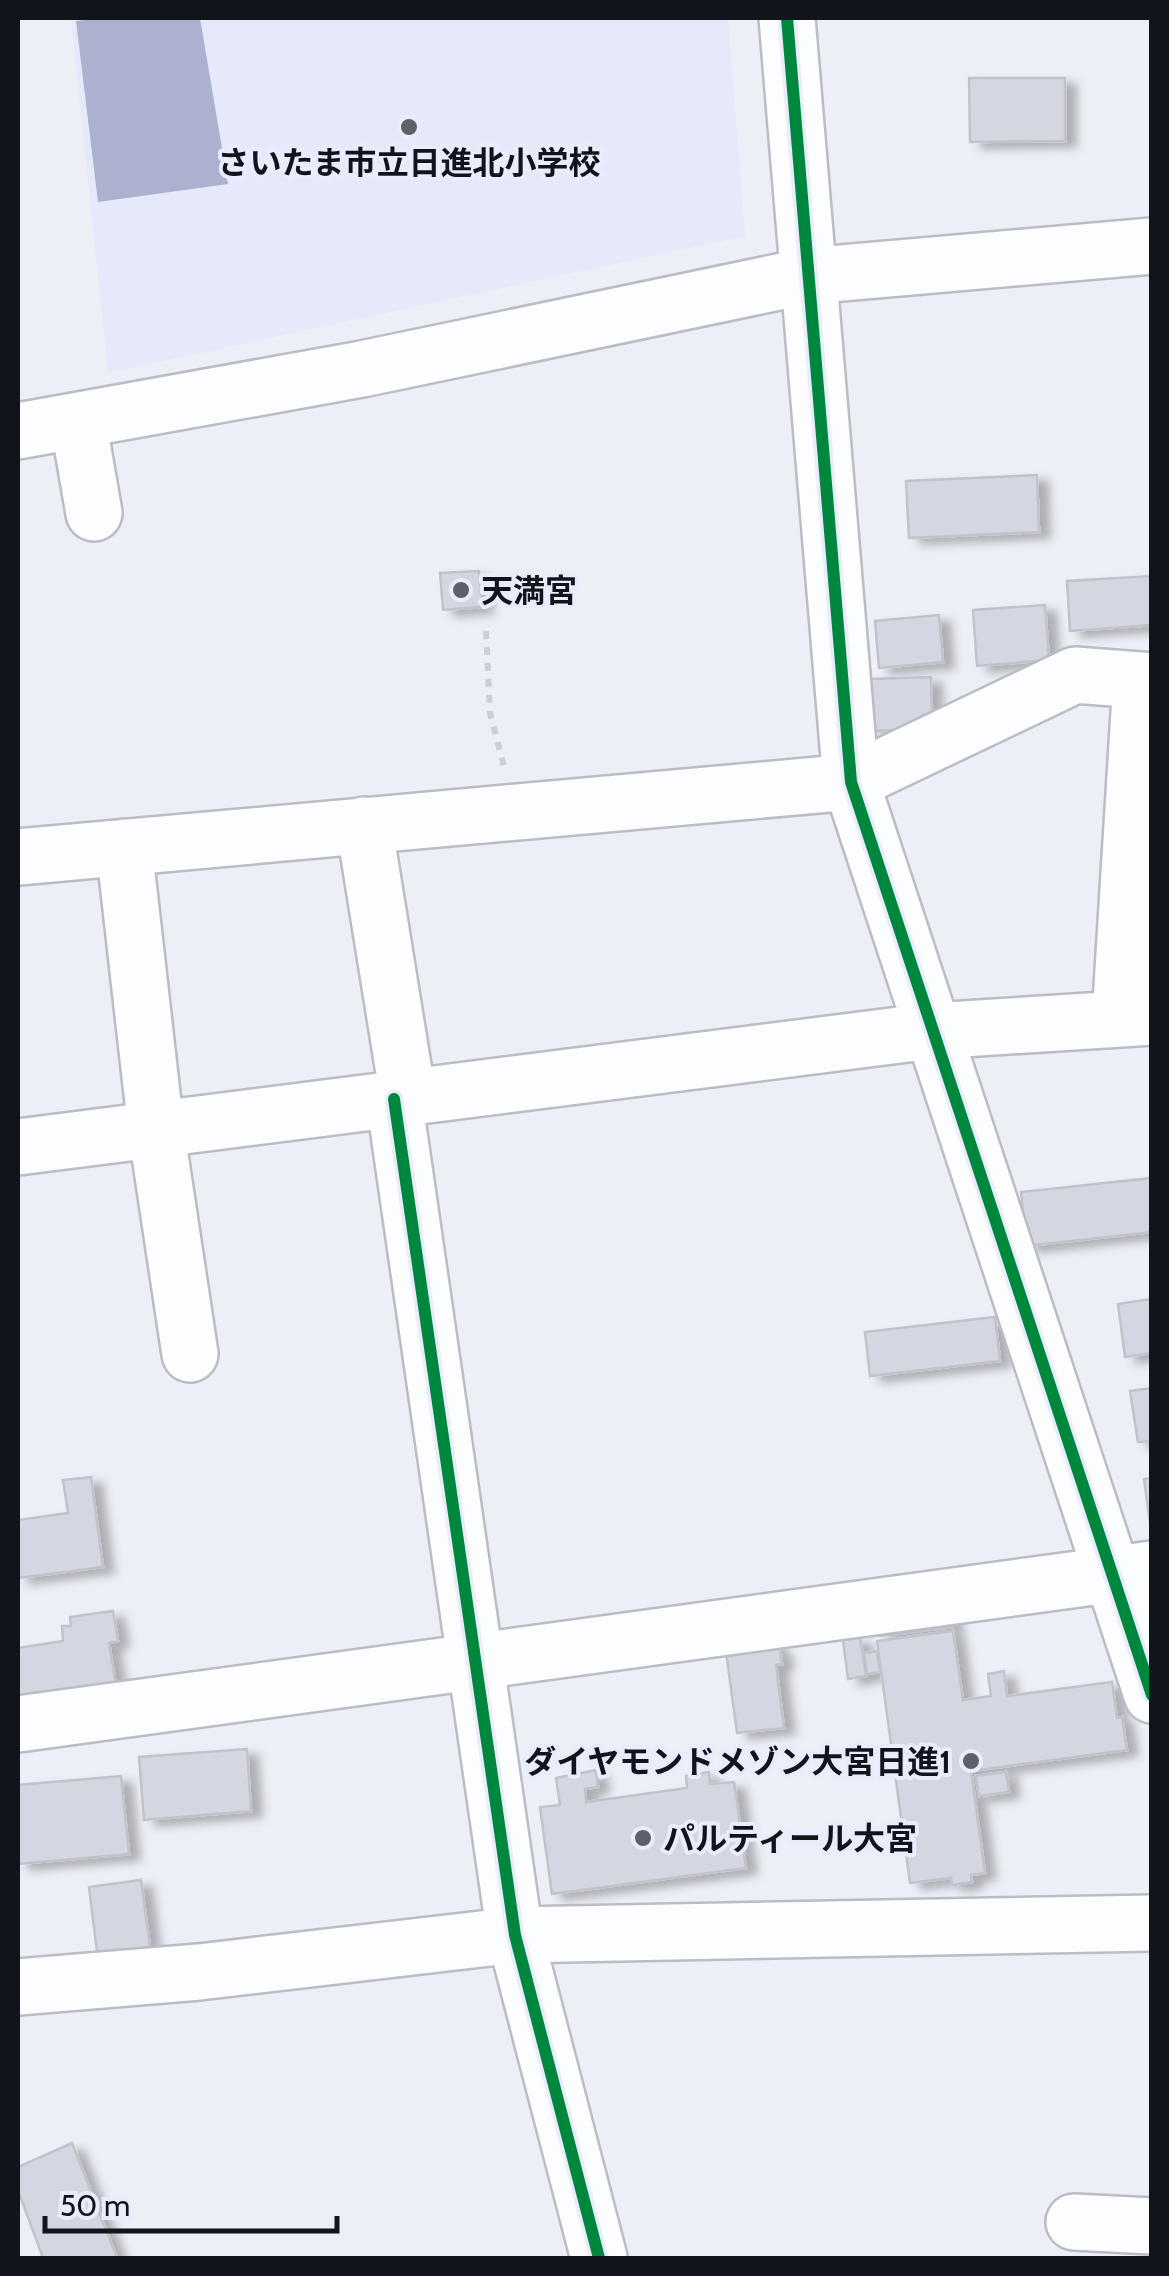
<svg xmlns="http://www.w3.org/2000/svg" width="1169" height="2276" viewBox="0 0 1169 2276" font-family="Cabin,'Noto Sans JP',sans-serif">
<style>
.built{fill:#e5e9fa}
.water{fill:#acb1d0}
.building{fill:#d4d6e2;stroke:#c1c3ca;stroke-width:2.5;filter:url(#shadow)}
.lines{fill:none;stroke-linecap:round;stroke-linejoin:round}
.minor-casing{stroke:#bbbdc5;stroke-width:60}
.path{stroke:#cfcfd2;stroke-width:6;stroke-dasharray:8 8;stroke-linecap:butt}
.minor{stroke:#fcfdfe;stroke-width:55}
.cycleway-casing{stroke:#e9ecfb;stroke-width:19}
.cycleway{stroke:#00873e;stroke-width:12}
.poi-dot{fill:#5f6169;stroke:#e9ecfb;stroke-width:4}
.labels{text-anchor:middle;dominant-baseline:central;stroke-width:8;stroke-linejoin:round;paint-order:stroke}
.poi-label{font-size:32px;font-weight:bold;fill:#12141c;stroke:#e9ecfb;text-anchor:start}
</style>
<defs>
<filter id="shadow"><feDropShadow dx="11" dy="6" stdDeviation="5" flood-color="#0004"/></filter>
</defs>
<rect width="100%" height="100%" fill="#edeff7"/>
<path class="built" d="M71,18H728L745,236L108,373Z"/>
<path class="water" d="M101,18H200L228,184L98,202L76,21Z"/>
<path class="building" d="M969,78H1065V141L970,142Z
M1037,475L1039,532L909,538L906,481Z
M479,571L482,607L443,610L440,573Z
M1152,576V625L1070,631L1067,581Z
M1045,605L1049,660L977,666L973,610Z
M939,615L943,662L879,668L875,621Z
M931,677L932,714L922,715V729L870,731L869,679Z
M1152,1178V1232L1026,1246L1021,1192Z
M1152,1299V1353L1125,1357L1118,1304Z
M995,1317L1000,1361L870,1376L865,1332Z
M1152,1388V1441L1138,1442L1130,1391Z
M91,1477L103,1567L18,1578V1520L68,1513L63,1480Z
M1152,1478V1530H1151L1144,1479Z
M113,1611L118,1641L109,1643L116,1686L18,1699V1648L63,1641L62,1626H71L70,1617Z
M950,1613L952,1627L880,1636L878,1622Z
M953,1631L963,1700L991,1696L988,1674L1004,1671L1007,1696L1112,1682L1117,1718L1122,1717L1127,1750L971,1771L985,1873L971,1875L972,1882L952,1885L951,1878L910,1883L877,1641Z
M772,1637L774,1649L780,1648L782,1664L776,1665L784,1728L737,1733L725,1644Z
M860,1637L866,1676L848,1679L843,1640Z
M877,1651L880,1672L867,1674L864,1653Z
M247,1749L251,1811L144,1820L139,1757Z
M596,1770L598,1787L585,1789L586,1802L687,1788L686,1776L709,1772L710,1784L734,1782L746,1868L552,1894L540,1807L560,1805L556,1778Z
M1006,1772L1009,1792L979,1796L976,1776Z
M121,1776L129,1854L18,1864V1785Z
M141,1880L153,1970L100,1976L89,1887Z
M72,2143L117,2258H43L18,2190V2167Z"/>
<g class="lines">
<g class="minor-casing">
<path id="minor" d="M787,18L851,782L1152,1695
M78,421L94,513
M18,431L362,369L807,276L1152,246
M364,825L408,1097
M124,847L156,1129L190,1354
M18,857L851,782L1075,675L1152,681
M1120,1019L1141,680
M394,1099L515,1935L599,2258
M18,1147L931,1031L1152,1017
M18,1724L1152,1569
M18,1987L199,1972L515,1935L1152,1923
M1074,2222L1152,2226"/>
</g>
<path class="path" d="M486,631L490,713L504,767"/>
<use href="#minor" class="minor"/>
<g class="cycleway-casing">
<path id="cycleway" d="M787,18L851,782L1152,1695
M394,1099L515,1935L599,2258"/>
</g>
<use href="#cycleway" class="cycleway"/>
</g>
<g class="poi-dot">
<circle cx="409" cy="127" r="10"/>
<circle cx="461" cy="590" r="10"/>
<circle cx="971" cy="1761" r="10"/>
<circle cx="643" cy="1838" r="10"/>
</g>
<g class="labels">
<g class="poi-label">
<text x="409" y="162" text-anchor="middle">さいたま市立日進北小学校</text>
<text x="481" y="590">天満宮</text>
<text x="951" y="1761" text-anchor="end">ダイヤモンドメゾン大宮日進1</text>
<text x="663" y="1838">パルティール大宮</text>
</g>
</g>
<rect width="1169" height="2276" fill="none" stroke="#12141c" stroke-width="40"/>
<path d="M45 2216v15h292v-15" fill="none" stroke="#12141c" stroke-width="5"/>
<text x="60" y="2216" font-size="30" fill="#12141c" stroke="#e9ecfb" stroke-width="8" paint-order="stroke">50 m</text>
</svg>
